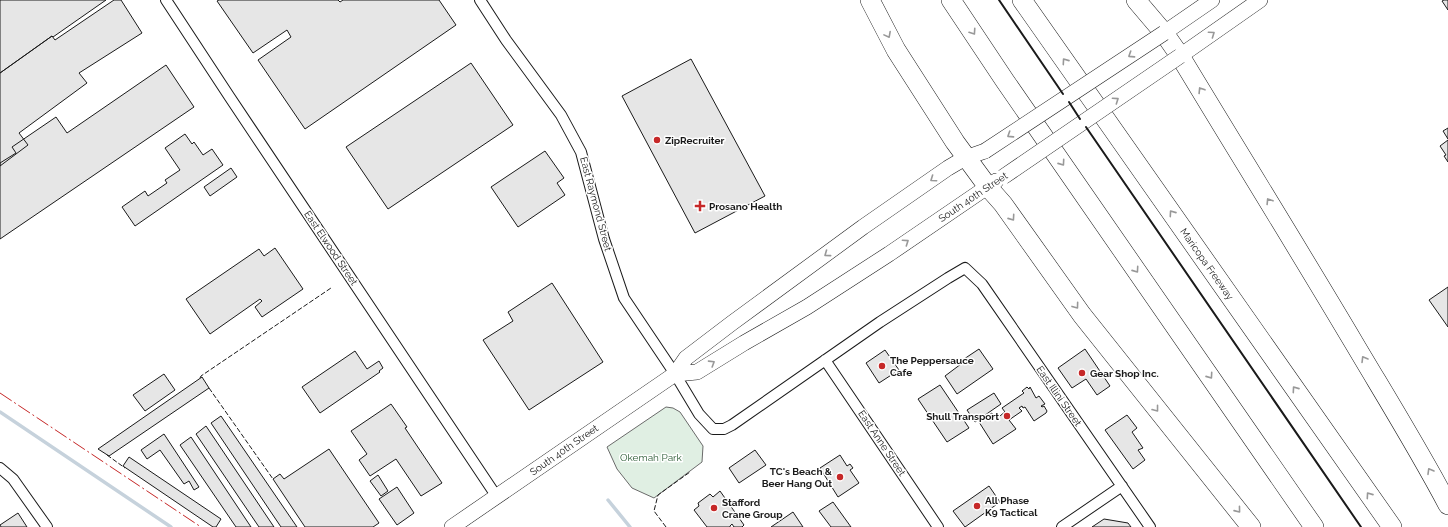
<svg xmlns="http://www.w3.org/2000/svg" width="1448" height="527" viewBox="0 0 1448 527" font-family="Raleway,sans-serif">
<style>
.green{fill:#e0efe3;stroke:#6a6a6a}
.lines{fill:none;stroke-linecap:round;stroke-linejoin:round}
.stream{stroke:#c6d2dc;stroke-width:3.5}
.building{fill:#e6e6e6;stroke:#1a1a1a}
.street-casing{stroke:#1a1a1a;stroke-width:12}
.secondary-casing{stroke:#1a1a1a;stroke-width:16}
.highway-casing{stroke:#1a1a1a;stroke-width:20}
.street{stroke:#fff;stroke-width:10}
.secondary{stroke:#fff;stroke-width:15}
.highway{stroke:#fff;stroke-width:19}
.secondary-bridge-casing{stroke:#1a1a1a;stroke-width:16;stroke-linecap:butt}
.secondary-bridge{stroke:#fff;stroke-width:15}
.fence{stroke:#1a1a1a;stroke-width:1;stroke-dasharray:5 2;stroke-linecap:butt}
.wall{stroke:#1a1a1a;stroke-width:2}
.power{stroke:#c62828;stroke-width:1;stroke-dasharray:14 3 2 3;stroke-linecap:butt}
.oneway{stroke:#989898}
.poi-dot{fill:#c62828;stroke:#fff;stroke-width:1.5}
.labels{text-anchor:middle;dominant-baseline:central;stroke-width:3;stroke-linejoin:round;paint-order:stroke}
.poi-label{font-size:10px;font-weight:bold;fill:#1a1a1a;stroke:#fff;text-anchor:start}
.street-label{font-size:10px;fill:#1a1a1a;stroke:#fff}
.park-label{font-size:10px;fill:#2b5a34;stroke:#fff}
</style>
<rect width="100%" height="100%" fill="#fff"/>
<path class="green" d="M666,407L673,408L680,412L703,446L702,462L654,498L632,488L617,469L607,447Z"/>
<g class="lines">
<path class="stream" d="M0,412L171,527
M608,500L630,527"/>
</g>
<path class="building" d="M0,0H106L53,37L52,36L0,73Z
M114,0H121L142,33L79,73L87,83L19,133L28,145L0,166V73L52,36L55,40Z
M219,0H338L340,2L343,0H439L456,25L305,129L258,60L291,37L287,30L253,53L217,1Z
M1444,0H1448V10L1442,1Z
M691,59L765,196L695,233L622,96Z
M471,63L513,125L388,209L346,147Z
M166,65L194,107L0,239V163L16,153L12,147L56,117L67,133Z
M1448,128V139L1443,131Z
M185,134L192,144L194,142L203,155L212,149L223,165L135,226L122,207L145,191L148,196L167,183L165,180L180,170L165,148Z
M1448,140V162L1444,156L1446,155L1440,146Z
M545,151L564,178L557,183L565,195L518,227L491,187Z
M231,168L237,177L210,196L204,187Z
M275,248L303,289L262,317L255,307L262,301L260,299L210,334L186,299L259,249L264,256Z
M552,283L603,362L529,410L483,340L513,321L508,312Z
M1448,287V327L1429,300Z
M979,349L993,369L957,394L945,376L965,361L964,359Z
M1085,349L1110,386L1097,395L1086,379L1072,388L1058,368Z
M885,350L899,370L879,383L866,363Z
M355,351L367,369L379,361L383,368L379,371L380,372L320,413L302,387Z
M164,374L175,390L145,411L133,395Z
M202,377L209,388L109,456L98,449Z
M940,385L969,428L947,442L918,399Z
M1027,387L1029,389L1030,387L1036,398L1039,396L1045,404L1041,406L1042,407L1044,406L1047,411L1046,413L1034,421L1025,407L1023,408L1022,406L1019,408L1022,411L1009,420L1016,429L993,444L979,422L992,413L996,419L1005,412L1002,408L1024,393L1022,391Z
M994,393L1001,404L975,422L967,410Z
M391,404L407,427L405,428L442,483L421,496L396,459L370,476L359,460L367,454L351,431Z
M1127,415L1137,428L1132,432L1143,448L1138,450L1145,460L1133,469L1105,430Z
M221,416L297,527H281L211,423Z
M206,426L274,527H259L196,434Z
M164,434L199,487L194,490L189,481L184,484L160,450L147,459L141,450Z
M191,437L251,527H236L180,445Z
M329,449L379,523L373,527H305L273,479L280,474L284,479Z
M755,450L766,465L739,483L729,468Z
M840,455L847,466L850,464L853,468L850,470L859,483L838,497L820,468Z
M129,457L221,519L216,527H213L123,466Z
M378,475L388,491L381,496L370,481Z
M989,486L1000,502L965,527L953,511Z
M397,487L414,513L397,525L379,499Z
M720,491L744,525L742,527H734L732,524L730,526V527H707L694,510L699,506L698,503L710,494L713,497Z
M833,502L851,527H831L819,511Z
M793,512L803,527H771Z
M18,513L27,527H1L0,525Z
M1104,519L1128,523L1131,527H1092Z"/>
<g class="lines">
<g class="street-casing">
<path id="street" d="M166,0L229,96L497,497
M480,0L506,40L561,115L581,152L604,239L624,298L675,374L699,414L713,429H724L732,425L880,322L948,278L965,268L982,284L1150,527
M825,360L938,527
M0,468L13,479L47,527
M1062,527L1122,486"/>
</g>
<g class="secondary-casing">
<path id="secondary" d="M1164,33L1212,0
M1180,56L1260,0
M675,374L697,372L744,343L807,307L889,254L996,181
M452,527L675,374L686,358L732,323L863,227L948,168L965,158L985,151"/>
</g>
<g class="highway-casing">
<path id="highway" d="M870,0L896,50L955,142L988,187L1003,204L1082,315L1251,527
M951,0L1005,81L1314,527
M1022,0L1392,527
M1136,0L1164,33L1180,56C1238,152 1297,247 1354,343C1386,397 1419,450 1448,505"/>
</g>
<use href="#street" class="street"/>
<use href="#secondary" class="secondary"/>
<use href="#highway" class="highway"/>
<g class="secondary-bridge-casing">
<path id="secondary-bridge" d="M985,151L1164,33
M1003,177L1180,56"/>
</g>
<use href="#secondary-bridge" class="secondary-bridge"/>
<path class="fence" d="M200,378L201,376L331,288
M209,388L273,479
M107,455L125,468
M666,527L654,511L658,495L690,472"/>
<path class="wall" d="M999,0L1063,94
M1069,102L1080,119
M1086,127L1361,527"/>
<path class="power" d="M0,393L201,527"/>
</g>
<defs><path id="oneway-chevron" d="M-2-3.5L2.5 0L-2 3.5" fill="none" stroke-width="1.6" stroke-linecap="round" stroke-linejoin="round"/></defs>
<g class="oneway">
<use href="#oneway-chevron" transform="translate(973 32) rotate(56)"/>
<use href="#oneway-chevron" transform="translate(1212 34) rotate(-35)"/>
<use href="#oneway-chevron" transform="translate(888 35) rotate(62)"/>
<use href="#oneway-chevron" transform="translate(1131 55) rotate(147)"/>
<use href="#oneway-chevron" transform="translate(1065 61) rotate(-125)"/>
<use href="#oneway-chevron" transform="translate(1201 90) rotate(-122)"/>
<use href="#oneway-chevron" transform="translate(1116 100) rotate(-34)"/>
<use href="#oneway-chevron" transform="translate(1010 135) rotate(147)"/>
<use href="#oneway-chevron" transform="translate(1062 163) rotate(55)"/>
<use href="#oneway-chevron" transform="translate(933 179) rotate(145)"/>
<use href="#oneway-chevron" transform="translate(1269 201) rotate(-122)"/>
<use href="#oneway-chevron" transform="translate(1172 213) rotate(-125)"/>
<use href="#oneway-chevron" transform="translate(1012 218) rotate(55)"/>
<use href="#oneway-chevron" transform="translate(906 242) rotate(-34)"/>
<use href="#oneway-chevron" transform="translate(827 254) rotate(144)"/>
<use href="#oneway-chevron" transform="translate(1136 270) rotate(55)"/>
<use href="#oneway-chevron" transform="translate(1076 306) rotate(54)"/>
<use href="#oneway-chevron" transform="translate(1364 359) rotate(-121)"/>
<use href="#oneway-chevron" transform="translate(712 363) rotate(-32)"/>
<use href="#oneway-chevron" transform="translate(1210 376) rotate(55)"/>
<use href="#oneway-chevron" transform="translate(1295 389) rotate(-125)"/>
<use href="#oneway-chevron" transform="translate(1156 409) rotate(52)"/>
<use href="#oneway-chevron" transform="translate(1430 471) rotate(-120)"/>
<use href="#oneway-chevron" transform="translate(1369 495) rotate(-125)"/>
<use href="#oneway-chevron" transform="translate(1238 510) rotate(51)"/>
</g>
<g class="poi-dot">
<circle cx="657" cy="140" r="4"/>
<path d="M698 200h4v4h4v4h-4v4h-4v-4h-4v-4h4z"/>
<circle cx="882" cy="366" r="4"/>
<circle cx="1082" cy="373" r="4"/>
<circle cx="1007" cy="416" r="4"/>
<circle cx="840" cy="477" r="4"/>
<circle cx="977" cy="506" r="4"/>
<circle cx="714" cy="508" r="4"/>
</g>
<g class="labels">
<g class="poi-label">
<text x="665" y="140">ZipRecruiter</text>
<text x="709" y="206">Prosano Health</text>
<text x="890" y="360">The Peppersauce<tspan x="890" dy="12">Cafe</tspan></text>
<text x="1090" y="373">Gear Shop Inc.</text>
<text x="999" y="416" text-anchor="end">Shull Transport</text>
<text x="832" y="471" text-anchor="end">TC's Beach &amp;<tspan x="832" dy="12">Beer Hang Out</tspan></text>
<text x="985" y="500">All Phase<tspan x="985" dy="12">K9 Tactical</tspan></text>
<text x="722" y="502">Stafford<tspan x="722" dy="12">Crane Group</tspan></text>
</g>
<g class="street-label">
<text transform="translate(973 197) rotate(-34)">South 40th Street</text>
<text transform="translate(596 204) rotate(75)">East Raymond Street</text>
<text transform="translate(331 248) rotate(56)">East Elwood Street</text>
<text transform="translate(1207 264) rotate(55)">Maricopa Freeway</text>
<text transform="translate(1059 396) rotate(55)">East Illini Street</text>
<text transform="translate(882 443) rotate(56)">East Anne Street</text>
<text transform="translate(564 450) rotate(-35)">South 40th Street</text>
</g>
<g class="park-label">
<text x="651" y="457">Okemah Park</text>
</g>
</g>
</svg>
